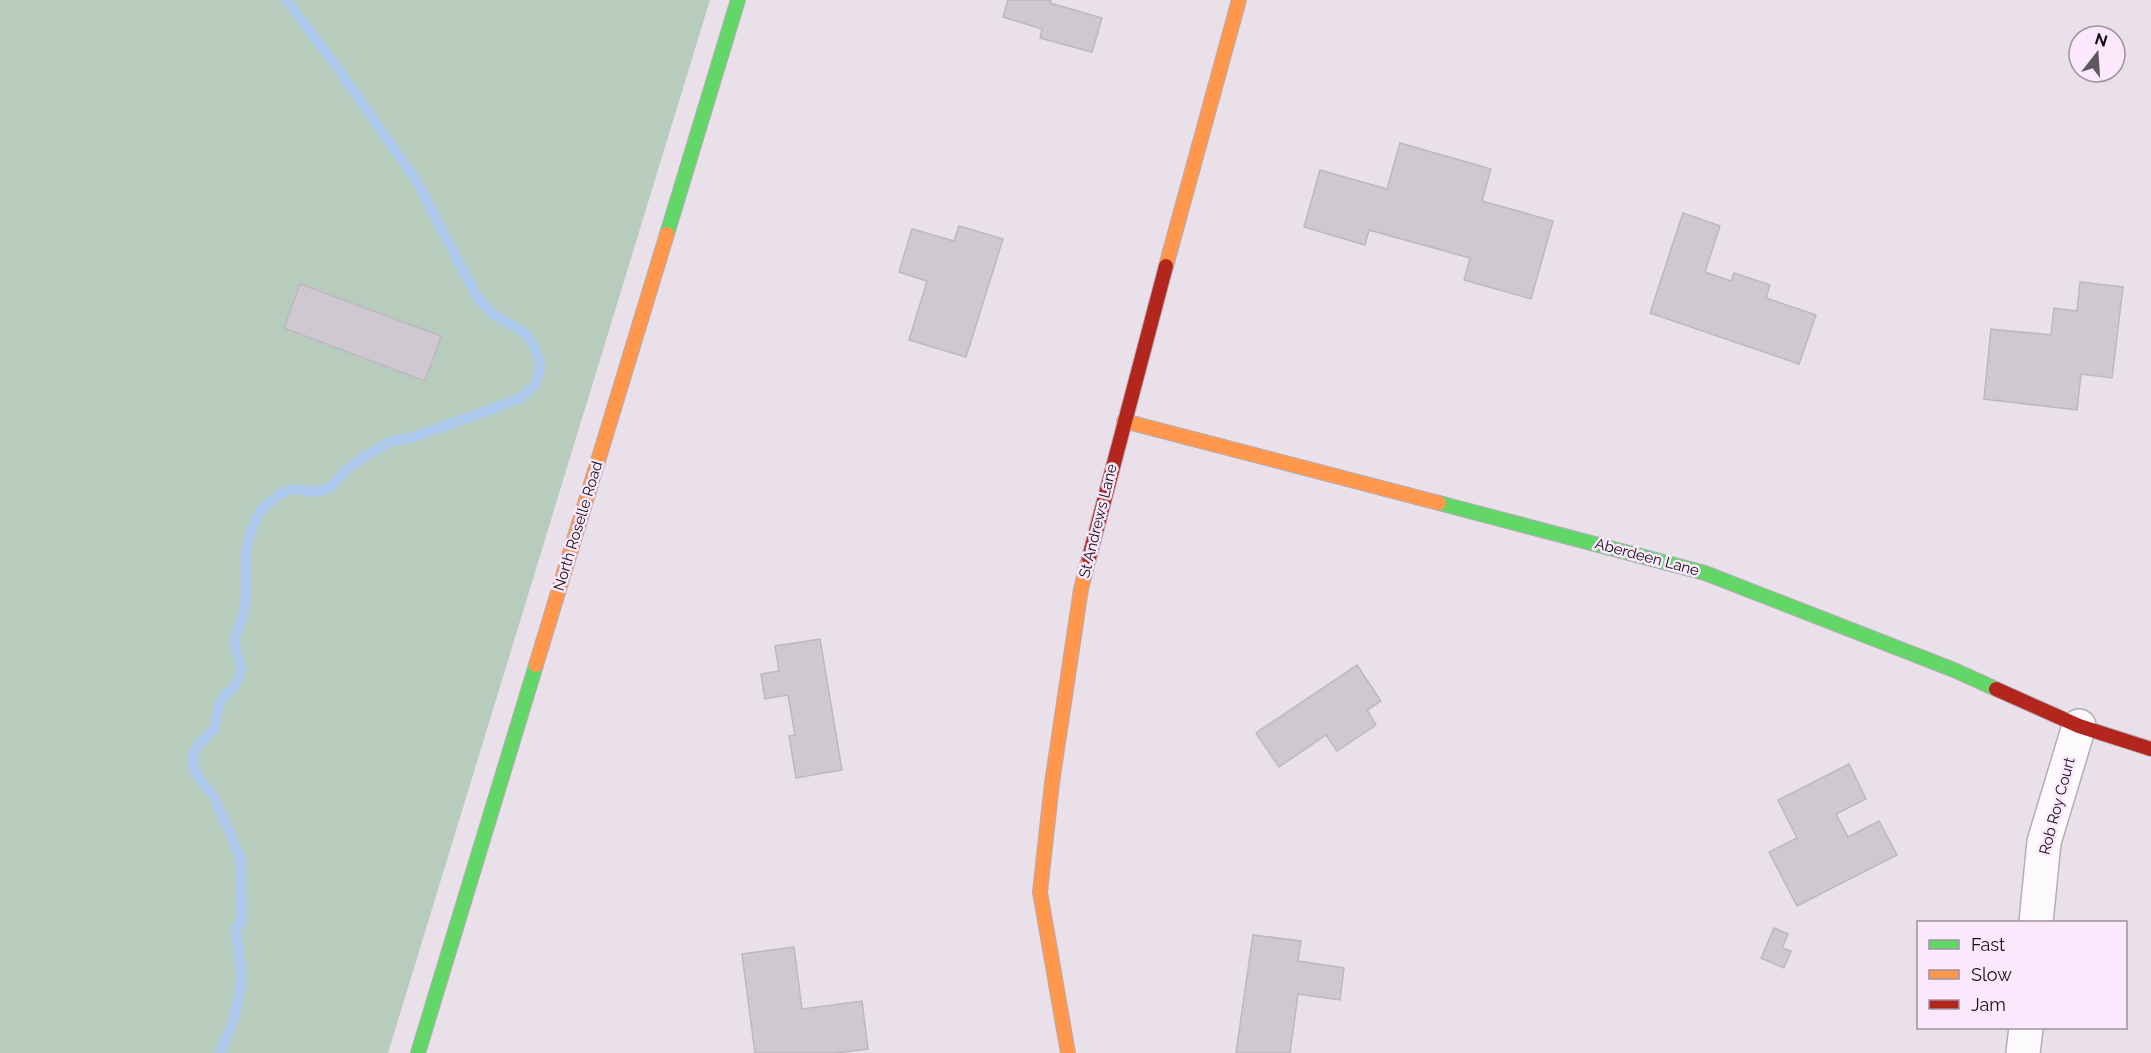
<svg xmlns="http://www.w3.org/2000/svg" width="2151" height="1053" viewBox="0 0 2151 1053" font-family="Raleway,sans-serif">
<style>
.green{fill:#b8ccbd}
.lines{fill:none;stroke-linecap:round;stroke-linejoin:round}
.stream{stroke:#acc8ec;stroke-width:10}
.building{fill:#cfc8d1;stroke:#bdb7c0;stroke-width:1.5}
.street-casing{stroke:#b5adb5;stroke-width:36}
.fast-casing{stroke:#b5adb5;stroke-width:16}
.slow-casing{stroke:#b5adb5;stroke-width:16}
.jam-casing{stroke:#b5adb5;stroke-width:16}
.street{stroke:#fcfafc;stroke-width:33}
.fast{stroke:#63d668;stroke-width:14}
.slow{stroke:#ff974d;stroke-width:14}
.jam{stroke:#b3261e;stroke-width:14}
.labels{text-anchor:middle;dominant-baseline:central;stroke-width:5;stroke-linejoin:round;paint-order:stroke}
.street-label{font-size:15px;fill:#140e14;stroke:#fbe8fc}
</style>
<rect width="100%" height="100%" fill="#eae0ea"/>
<path class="green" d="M0,0H710L388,1053H0Z"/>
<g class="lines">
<path class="stream" d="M220,1053L234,1019L240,991L241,972L236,930L242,919L240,856L214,797L195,772L193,763L194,753L199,744L214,729L219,706L224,696L235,686L239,677L241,666L236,651L235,639L243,616L246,599V552L250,534L260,511L278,495L290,490L301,489L311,492L321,491L331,487L345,471L364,457L392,441L407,439L487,411L521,398L536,384L541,364L534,347L525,333L494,315L477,297L416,180L331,59L286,0"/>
</g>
<path class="building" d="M1008,0H1051L1050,3L1102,18L1092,52L1040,38L1042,29L1003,17Z
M1400,143L1491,169L1482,201L1553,221L1531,299L1464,280L1470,258L1369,230L1365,245L1304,227L1320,170L1387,189Z
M1683,213L1720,226L1705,272L1731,281L1734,273L1770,285L1766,298L1816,315L1799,364L1650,313Z
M959,226L1003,239L966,357L909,340L927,281L899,272L912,229L954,241Z
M2080,282L2123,287L2112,378L2081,374L2077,410L1984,399L1991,329L2051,335L2054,308L2077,311Z
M300,284L441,336L425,381L284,328Z
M820,639L842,770L796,778L789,736L795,735L788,695L765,699L761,674L779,671L775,646Z
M1357,665L1381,701L1367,710L1376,725L1337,751L1326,735L1279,767L1256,733Z
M1849,764L1866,799L1836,814L1848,837L1879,821L1897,855L1797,906L1769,852L1797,838L1778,800Z
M1774,928L1788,934L1782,948L1791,951L1784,968L1761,958Z
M1253,935L1301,941L1298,961L1344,968L1340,1000L1298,994L1290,1053H1236Z
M794,947L802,1009L862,1001L868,1049L835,1053H755L742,954Z"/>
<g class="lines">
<g class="street-casing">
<path id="street" d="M2036,922L2044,842L2079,726
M2023,1053L2026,1028"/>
</g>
<g class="fast-casing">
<path id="fast" d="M667,234L738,0
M1439,503L1705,573L1954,670L1996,689
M418,1053L536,665"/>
</g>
<g class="slow-casing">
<path id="slow" d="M1166,266L1239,0
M1124,421L1439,503
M536,665L667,234
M1068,1053L1040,892L1052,783L1081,589L1089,558"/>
</g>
<g class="jam-casing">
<path id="jam" d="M1089,558L1166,266
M1996,689L2079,726L2151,749"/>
</g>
<use href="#street" class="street"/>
<use href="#fast" class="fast"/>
<use href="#slow" class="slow"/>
<use href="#jam" class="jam"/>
</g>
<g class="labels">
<g class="street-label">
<text transform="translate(1098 521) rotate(-76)">St Andrews Lane</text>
<text transform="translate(578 526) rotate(-73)">North Roselle Road</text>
<text transform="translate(1647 557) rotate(15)">Aberdeen Lane</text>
<text transform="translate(2057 806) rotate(-75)">Rob Roy Court</text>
</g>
</g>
<rect x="1917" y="921" width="210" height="108" fill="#fbe8fc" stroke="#9f919f" stroke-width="1.5"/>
<rect x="1929" y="940" width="30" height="9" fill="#63d668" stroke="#9f919f" stroke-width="1.5"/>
<text x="1971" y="951" font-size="18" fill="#140e14">Fast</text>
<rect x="1929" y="970" width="30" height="9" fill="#ff974d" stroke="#9f919f" stroke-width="1.5"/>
<text x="1971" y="981" font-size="18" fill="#140e14">Slow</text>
<rect x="1929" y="1000" width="30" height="9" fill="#b3261e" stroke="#9f919f" stroke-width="1.5"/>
<text x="1971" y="1011" font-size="18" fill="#140e14">Jam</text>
<g transform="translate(2097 54) rotate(17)"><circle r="28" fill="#fbe8fc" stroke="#9f919f" stroke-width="1.5"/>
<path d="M0-4.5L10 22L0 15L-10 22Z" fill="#5f585f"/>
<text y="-9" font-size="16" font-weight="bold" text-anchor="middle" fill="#140e14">N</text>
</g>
</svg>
